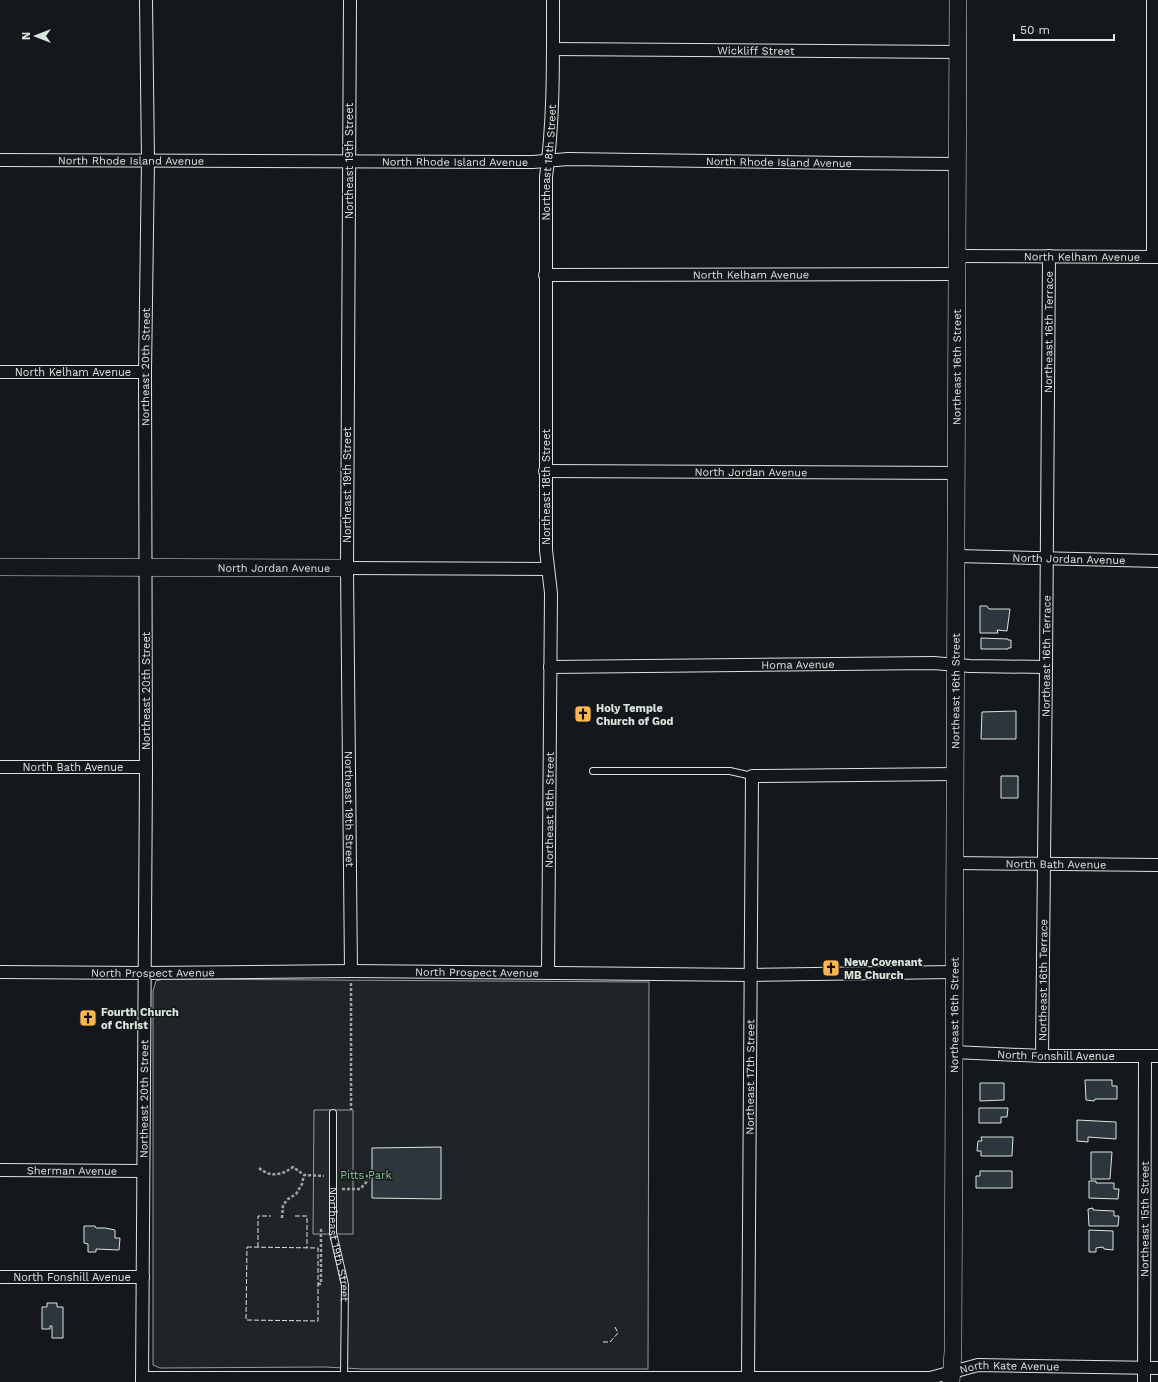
<svg xmlns="http://www.w3.org/2000/svg" width="1158" height="1382" viewBox="0 0 1158 1382" font-family="'Work Sans',sans-serif">
<style>
.green{fill:#202428;stroke:#939e99}
.parking{fill:#24282b;stroke:#939e99}
.building{fill:#2c363c;stroke:#d8e6dc}
.lines{fill:none;stroke-linecap:round;stroke-linejoin:round}
.lane-casing{stroke:#d8e6dc;stroke-width:8}
.street-casing{stroke:#d8e6dc;stroke-width:14}
.secondary-casing{stroke:#d8e6dc;stroke-width:18}
.path{stroke:#9da8a2;stroke-width:2.5;stroke-dasharray:3 2;stroke-linecap:butt}
.lane{stroke:#14181c;stroke-width:6}
.street{stroke:#14181c;stroke-width:12}
.secondary{stroke:#14181c;stroke-width:17}
.fence{stroke:#d8e6dc;stroke-width:1;stroke-dasharray:5 2;stroke-linecap:butt}
.labels{text-anchor:middle;dominant-baseline:central;stroke-width:3;stroke-linejoin:round;paint-order:stroke}
.street-label{font-size:11px;fill:#d8e6dc;stroke:#14181c}
.poi-label{font-size:11px;font-weight:bold;fill:#d8e6dc;stroke:#14181c;text-anchor:start}
.park-label{font-size:11px;fill:#8ac095;stroke:#14181c}
</style>
<rect width="100%" height="100%" fill="#14181c"/>
<path class="green" d="M163,979L649,982L648,1369H363L324,1367L160,1368L153,1365V991L156,981Z"/>
<path class="parking" d="M314,1110H353V1234H313Z"/>
<path class="building" d="M980,606H987L989,609H1010L1007,631L997,630L998,633H980Z
M981,638L1008,639V640H1011V648H1008V649H981Z
M1016,711V739H981L982,712Z
M1001,776H1018V798H1001Z
M1085,1080H1112V1086H1117V1099H1095L1094,1101L1086,1100Z
M980,1083H1004V1100L980,1101Z
M979,1108H1008L1007,1117H1001V1123H979Z
M1077,1120L1116,1122V1139L1088,1137V1142L1077,1141Z
M981,1137H1013L1012,1156H981V1151H977L978,1141H982Z
M441,1147V1199L372,1198V1148Z
M1091,1152H1112L1110,1179H1091Z
M980,1171H1012V1188H976V1176H980Z
M1089,1181H1096V1183H1114V1189H1119L1118,1199L1089,1198Z
M1093,1208V1210L1114,1211V1216H1119L1118,1226H1089L1088,1209Z
M84,1226H95L96,1228H105L115,1230V1238H120L119,1250L96,1249V1252H88V1244L84,1243Z
M1089,1230L1113,1231V1250L1104,1249L1103,1247L1096,1248V1252H1089Z
M47,1303H57V1307H63V1338H52V1326H50V1329H42V1307H47Z"/>
<g class="lines">
<g class="lane-casing">
<g id="lane">
<path d="M593,771H730L752,776"/>
<path id="s1" d="M333,1113V1233L345,1285L344,1376"/>
</g>
</g>
<g class="street-casing">
<g id="street">
<path id="s2" d="M350,0L347,568L351,971"/>
<path id="s3" d="M553,49L958,52"/>
<path id="s4" d="M0,160L533,162L568,159L842,163L957,164"/>
<path id="s5" d="M957,256L1158,257"/>
<path d="M1153,256V0"/>
<path id="s6" d="M545,275L957,274"/>
<path id="s7" d="M0,372H145"/>
<path id="s8" d="M545,471L957,473"/>
<path id="s9" d="M956,556L1158,561"/>
<path d="M347,568L548,569"/>
<path id="s10" d="M550,667L933,663L970,666L1046,667"/>
<path id="s11" d="M0,767H146"/>
<path id="s12" d="M954,863L1158,865"/>
<path id="s13" d="M0,972L144,973L351,971L751,975L953,972"/>
<path id="s14" d="M548,973L551,593L546,550V177C554,119 553,59 553,0"/>
<path id="s15" d="M953,1052L1042,1056H1158"/>
<path id="s16" d="M1042,1056L1046,667L1049,256"/>
<path id="s17" d="M0,1170L143,1171"/>
<path id="s18" d="M0,1277H143"/>
<path id="s19" d="M142,1378C404,1376 667,1378 930,1378L978,1365L1158,1368"/>
<path id="s20" d="M748,1378L752,776L955,774"/>
<path id="s21" d="M142,1382L146,772L145,372L148,161L146,0"/>
<path id="s22" d="M1144,1382L1145,1056"/>
</g>
</g>
<g class="secondary-casing">
<g id="secondary">
<path id="s23" d="M0,567L347,568"/>
<path id="s24" d="M951,1382L953,1351L958,0"/>
</g>
</g>
<path class="path" d="M351,983V1110
M259,1168C271,1178 282,1175 293,1167L304,1175L324,1176
M341,1176H372
M342,1189H360L372,1176
M282,1218L283,1205L288,1199L296,1194L302,1184L304,1175
M318,1284H321V1230L324,1231"/>
<use href="#lane" class="lane"/>
<use href="#street" class="street"/>
<use href="#secondary" class="secondary"/>
<path class="fence" d="M295,1216H307V1248
M247,1247L318,1248V1321L246,1320Z
M258,1247V1216H271
M603,1342H610L618,1333L615,1327"/>
</g>
<defs>
<g id="church-square" transform="scale(0.9)"><rect x="-9" y="-9" width="18" height="18" rx="4" fill="#ffb74d" stroke="#14181c"/><path d="M-1.2-6h2.4v3.5h3.3v2.4h-3.3V6h-2.4V-.1h-3.3v-2.4h3.3Z" fill="#111"/></g>
</defs>
<g fill-rule="evenodd">
<use href="#church-square" x="583" y="714"/>
<use href="#church-square" x="831" y="968"/>
<use href="#church-square" x="88" y="1018"/>
</g>
<g class="labels">
<g class="street-label">
<text stroke="none"><textPath href="#s3" startOffset="203">Wickliff Street</textPath></text>
<text stroke="none"><textPath href="#s4" startOffset="131">North Rhode Island Avenue</textPath></text>
<text transform="translate(349 161) rotate(-90)">Northeast 19th Street</text>
<text stroke="none"><textPath href="#s4" startOffset="455">North Rhode Island Avenue</textPath></text>
<text stroke="none"><textPath href="#s4" startOffset="779">North Rhode Island Avenue</textPath></text>
<text stroke="none"><textPath href="#s14" startOffset="811">Northeast 18th Street</textPath></text>
<text stroke="none"><textPath href="#s5" startOffset="125">North Kelham Avenue</textPath></text>
<text stroke="none"><textPath href="#s6" startOffset="206">North Kelham Avenue</textPath></text>
<text stroke="none"><textPath href="#s16" startOffset="724">Northeast 16th Terrace</textPath></text>
<text stroke="none"><textPath href="#s21" startOffset="1015">Northeast 20th Street</textPath></text>
<text stroke="none"><textPath href="#s24" startOffset="1015">Northeast 16th Street</textPath></text>
<text stroke="none"><textPath href="#s7" startOffset="73">North Kelham Avenue</textPath></text>
<text stroke="none"><textPath href="#s8" startOffset="206">North Jordan Avenue</textPath></text>
<text transform="translate(347 485) rotate(-90)">Northeast 19th Street</text>
<text transform="translate(546 487) rotate(-90)">Northeast 18th Street</text>
<text stroke="none"><textPath href="#s9" startOffset="113">North Jordan Avenue</textPath></text>
<text stroke="none"><textPath href="#s23" startOffset="274">North Jordan Avenue</textPath></text>
<text stroke="none"><textPath href="#s16" startOffset="400">Northeast 16th Terrace</textPath></text>
<text stroke="none"><textPath href="#s10" startOffset="248">Homa Avenue</textPath></text>
<text transform="translate(146 691) rotate(-90)">Northeast 20th Street</text>
<text stroke="none"><textPath href="#s24" startOffset="691">Northeast 16th Street</textPath></text>
<text stroke="none"><textPath href="#s11" startOffset="73">North Bath Avenue</textPath></text>
<text stroke="none"><textPath href="#s2" startOffset="809">Northeast 19th Street</textPath></text>
<text stroke="none"><textPath href="#s14" startOffset="163">Northeast 18th Street</textPath></text>
<text stroke="none"><textPath href="#s12" startOffset="102">North Bath Avenue</textPath></text>
<text stroke="none"><textPath href="#s13" startOffset="153">North Prospect Avenue</textPath></text>
<text stroke="none"><textPath href="#s13" startOffset="477">North Prospect Avenue</textPath></text>
<text stroke="none"><textPath href="#s16" startOffset="76">Northeast 16th Terrace</textPath></text>
<text stroke="none"><textPath href="#s24" startOffset="367">Northeast 16th Street</textPath></text>
<text stroke="none"><textPath href="#s15" startOffset="103">North Fonshill Avenue</textPath></text>
<text stroke="none"><textPath href="#s20" startOffset="301">Northeast 17th Street</textPath></text>
<text stroke="none"><textPath href="#s21" startOffset="283">Northeast 20th Street</textPath></text>
<text stroke="none"><textPath href="#s17" startOffset="72">Sherman Avenue</textPath></text>
<text stroke="none"><textPath href="#s22" startOffset="163">Northeast 15th Street</textPath></text>
<text stroke="none"><textPath href="#s1" startOffset="132">Northeast 19th Street</textPath></text>
<text stroke="none"><textPath href="#s18" startOffset="72">North Fonshill Avenue</textPath></text>
<text stroke="none"><textPath href="#s19" startOffset="869">North Kate Avenue</textPath></text>
</g>
<g class="poi-label">
<text x="596" y="708">Holy Temple<tspan x="596" dy="13">Church of God</tspan></text>
<text x="844" y="962">New Covenant<tspan x="844" dy="13">MB Church</tspan></text>
<text x="101" y="1012">Fourth Church<tspan x="101" dy="13">of Christ</tspan></text>
</g>
<g class="park-label">
<text x="366" y="1175">Pitts Park</text>
</g>
</g>
<g transform="translate(36 36) rotate(270)" stroke="#14181c" stroke-width="3" paint-order="stroke">
<path d="M0-3L7 15L0 10L-7 15Z" fill="#d8e6dc"/>
<text y="-6" font-size="11" font-weight="bold" text-anchor="middle" fill="#d8e6dc">N</text>
</g>
<path d="M1014 34v6h100v-6" fill="none" stroke="#d8e6dc" stroke-width="2"/>
<text x="1020" y="34" font-size="12" fill="#d8e6dc" stroke="#14181c" stroke-width="3" paint-order="stroke">50 m</text>
</svg>
